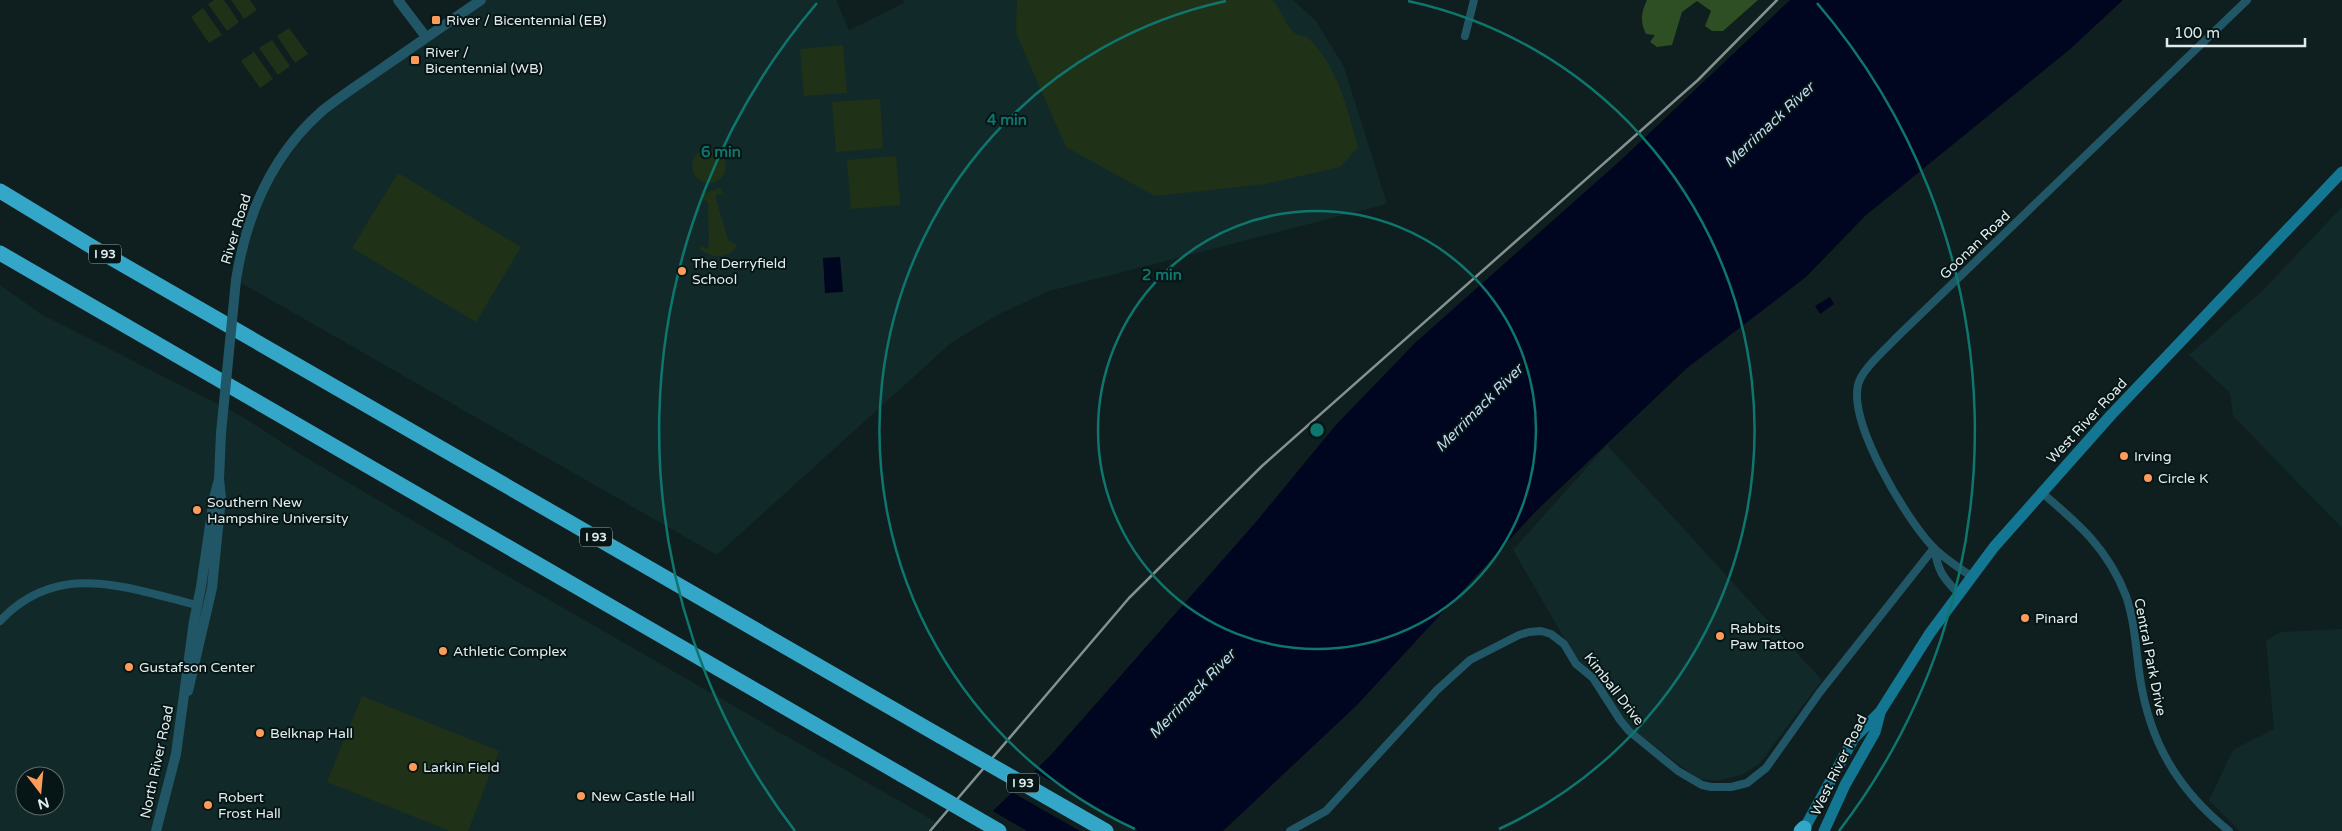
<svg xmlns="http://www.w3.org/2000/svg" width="2342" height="831" viewBox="0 0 2342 831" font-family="'Varela Round',sans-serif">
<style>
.built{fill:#112a29;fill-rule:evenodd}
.green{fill:#1f3218}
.forest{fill:#2e4e23}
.water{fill:#00061f}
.pier{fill:#0f1e1e}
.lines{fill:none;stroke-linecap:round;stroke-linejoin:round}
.minor{stroke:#215667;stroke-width:8}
.tertiary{stroke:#215667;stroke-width:10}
.secondary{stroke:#137793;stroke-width:11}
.motorway{stroke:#34a6c8;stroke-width:15}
.rail{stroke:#859191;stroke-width:2.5}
.tertiary-bridge{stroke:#215667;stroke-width:10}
.motorway-bridge{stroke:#34a6c8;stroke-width:15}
.ring{fill:none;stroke:#0f766e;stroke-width:2.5}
.poi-dot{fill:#fe9b58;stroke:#061515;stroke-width:2}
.labels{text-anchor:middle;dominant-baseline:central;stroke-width:4;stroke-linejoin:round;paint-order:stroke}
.shield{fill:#061515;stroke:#a1acac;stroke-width:1}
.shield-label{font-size:12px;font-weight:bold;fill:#e3ecec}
.poi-label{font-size:14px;fill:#e3ecec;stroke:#061515;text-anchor:start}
.street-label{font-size:14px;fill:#e3ecec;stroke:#061515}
.water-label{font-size:15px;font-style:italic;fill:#c1d8f2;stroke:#061515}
.centre{fill:#0f766e;stroke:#061515;stroke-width:2.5}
.ring-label{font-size:15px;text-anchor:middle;font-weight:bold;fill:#0f766e;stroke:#061515;stroke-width:4;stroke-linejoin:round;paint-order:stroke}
</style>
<rect width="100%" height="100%" fill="#0f1e1e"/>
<path class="built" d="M481,0H836L849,30L904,3L903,0H1293L1316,21L1344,67L1387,204L1049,291L997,315L951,343L717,555L236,280L259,198L308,125Z
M2342,207V528L2233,416L2230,393L2189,355L2264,289Z
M0,285L41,314L241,416L305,457L483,562L936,822L927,831H0ZM25,776H55V806H25Z
M1607,445L1822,680L1760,763L1744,774L1718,781L1698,779L1632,729L1581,667L1513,550Z
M2342,629V831H2240L2209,800L2233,750L2274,729L2266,641L2280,632Z"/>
<path class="green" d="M214,0H224L239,22L227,31L208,4Z
M231,0H250L257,10L244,19Z
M1017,0H1272C1286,13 1284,35 1307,37C1338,66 1347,108 1358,147L1340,167L1266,184L1155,196L1066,147L1016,33Z
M203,8L222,35L209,43L191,17Z
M289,28L308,54L295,63L277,36Z
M272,40L290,66L278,75L259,48Z
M843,45L847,93L804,96L800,49Z
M254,52L273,79L260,88L241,61Z
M880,99L883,148L836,152L832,102Z
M692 166a17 17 0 1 1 34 0a17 17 0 1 1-34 0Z
M896,156L900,205L851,209L847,160Z
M398,173L521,247L476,322L352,248Z
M720,188L724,195L717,194L716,199L728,240L737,245C731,260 710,258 700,249L701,246L706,249L709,246L708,203L699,195Z
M362,696L499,751L468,831H450L327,782Z"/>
<path class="forest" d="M1647,0H1758L1723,31H1712L1705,26L1711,11L1697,1L1682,12L1672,45L1657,47L1650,42L1655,35L1646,34C1640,22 1641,12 1647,0Z"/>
<path class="water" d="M1790,0H2123L2069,50L1865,216L1806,277L1687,368L1536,511L1357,705L1223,831H972L1050,756L1256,522L1335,426L1415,343L1621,160Z
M840,257L843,292L825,293L823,258Z
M1830,297L1834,304L1820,314L1815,306Z"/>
<path class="pier" d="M1032,770L1138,831H1080L1010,791Z
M991,810L1027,831H969Z"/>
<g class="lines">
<path class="minor" d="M1465,36L1474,0
M2041,492C2079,524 2108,549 2126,596C2135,622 2136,651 2140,678C2150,743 2178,790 2229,831
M1934,548C1938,570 1942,577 1958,593
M1971,576C1958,567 1943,558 1932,546C1905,517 1849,424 1858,385C1861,370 1885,350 1896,338L2247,0
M0,621C58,559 127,588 197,605
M1290,831L1326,811L1437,690L1470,660L1519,635L1529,632L1541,631L1551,634L1564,644L1576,664L1593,678L1620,720L1629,731L1678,771L1702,785L1711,787H1731L1747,783L1766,768L1820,692L1934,548"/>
<path class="tertiary" d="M398,0L426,37
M236,280C246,216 272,155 322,111C341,96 361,83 381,69C414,46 447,23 481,0
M188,691L212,588L221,498L219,479L221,433
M156,831L176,754L194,621L201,587L214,498L219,479"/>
<path class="secondary" d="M1803,831L1854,738L1880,712L1930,633L1994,547L2111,415L2342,172
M1824,831L1845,785L1875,732L1880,713"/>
<path class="motorway" d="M0,191L94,248L940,736
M0,253L902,775
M1801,831L1804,828"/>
<path class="rail" d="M930,831L1129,598L1262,466L1698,80L1777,0"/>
<path class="tertiary-bridge" d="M221,433L236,280"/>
<path class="motorway-bridge" d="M940,736L1106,831
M902,775L999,831"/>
</g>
<g class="ring">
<circle cx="1317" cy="430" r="219"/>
<path d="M1135 829A439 439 0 0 1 1226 1M1408 1A439 439 0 0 1 1499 829"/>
<path d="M795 831A658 658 0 0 1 817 3M1817 3A658 658 0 0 1 1839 831"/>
</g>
<g class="poi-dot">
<rect x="431" y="15" width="10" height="10" rx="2.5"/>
<rect x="410" y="55" width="10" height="10" rx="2.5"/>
<circle cx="682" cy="271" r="5"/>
<circle cx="2124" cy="456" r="5"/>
<circle cx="2148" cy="478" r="5"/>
<circle cx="197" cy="510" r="5"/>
<circle cx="2025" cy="618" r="5"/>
<circle cx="1720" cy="636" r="5"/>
<circle cx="443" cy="651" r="5"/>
<circle cx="129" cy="667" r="5"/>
<circle cx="260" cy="733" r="5"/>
<circle cx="413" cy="767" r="5"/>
<circle cx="581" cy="796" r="5"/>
<circle cx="208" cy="805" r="5"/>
</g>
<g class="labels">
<g class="shield">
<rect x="89" y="244.5" width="32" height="19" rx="4"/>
<rect x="580" y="527.5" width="32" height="19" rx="4"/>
<rect x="1007" y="773.5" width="32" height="19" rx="4"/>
</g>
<g class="shield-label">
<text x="105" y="254">I 93</text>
<text x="596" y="537">I 93</text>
<text x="1023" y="783">I 93</text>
</g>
<g class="poi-label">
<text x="446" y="20">River / Bicentennial (EB)</text>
<text x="425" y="52">River /<tspan x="425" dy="16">Bicentennial (WB)</tspan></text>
<text x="692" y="263">The Derryfield<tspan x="692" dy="16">School</tspan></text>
<text x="2134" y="456">Irving</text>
<text x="2158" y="478">Circle K</text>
<text x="207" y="502">Southern New<tspan x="207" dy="16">Hampshire University</tspan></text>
<text x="2035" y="618">Pinard</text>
<text x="1730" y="628">Rabbits<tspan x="1730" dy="16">Paw Tattoo</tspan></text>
<text x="453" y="651">Athletic Complex</text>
<text x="139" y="667">Gustafson Center</text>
<text x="270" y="733">Belknap Hall</text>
<text x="423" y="767">Larkin Field</text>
<text x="591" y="796">New Castle Hall</text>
<text x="218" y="797">Robert<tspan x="218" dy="16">Frost Hall</tspan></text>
</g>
<g class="street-label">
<text transform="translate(236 229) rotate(-73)">River Road</text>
<text transform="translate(1975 245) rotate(-44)">Goonan Road</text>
<text transform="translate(2087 421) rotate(-47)">West River Road</text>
<text transform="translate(2150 657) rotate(79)">Central Park Drive</text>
<text transform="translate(1614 689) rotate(52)">Kimball Drive</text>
<text transform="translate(157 762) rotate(-78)">North River Road</text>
<text transform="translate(1839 765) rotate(-64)">West River Road</text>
</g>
<g class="water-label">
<text transform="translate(1769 125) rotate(-43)">Merrimack River</text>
<text transform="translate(1479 408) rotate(-45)">Merrimack River</text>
<text transform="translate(1192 694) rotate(-46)">Merrimack River</text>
</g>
</g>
<circle cx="1317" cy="430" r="8" class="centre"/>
<g class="ring-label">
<text x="1007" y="125">4 min</text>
<text x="721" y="157">6 min</text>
<text x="1162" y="280">2 min</text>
</g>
<g transform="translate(40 791) rotate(164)"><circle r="24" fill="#061515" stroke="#5e6b6b"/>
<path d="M0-4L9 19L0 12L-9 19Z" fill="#fe9b58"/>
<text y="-8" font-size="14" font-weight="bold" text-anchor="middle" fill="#e3ecec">N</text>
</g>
<path d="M2167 38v8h138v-8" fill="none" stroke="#e3ecec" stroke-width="2.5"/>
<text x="2174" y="38" font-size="15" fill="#e3ecec" stroke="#061515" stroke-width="4" paint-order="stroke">100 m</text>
</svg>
